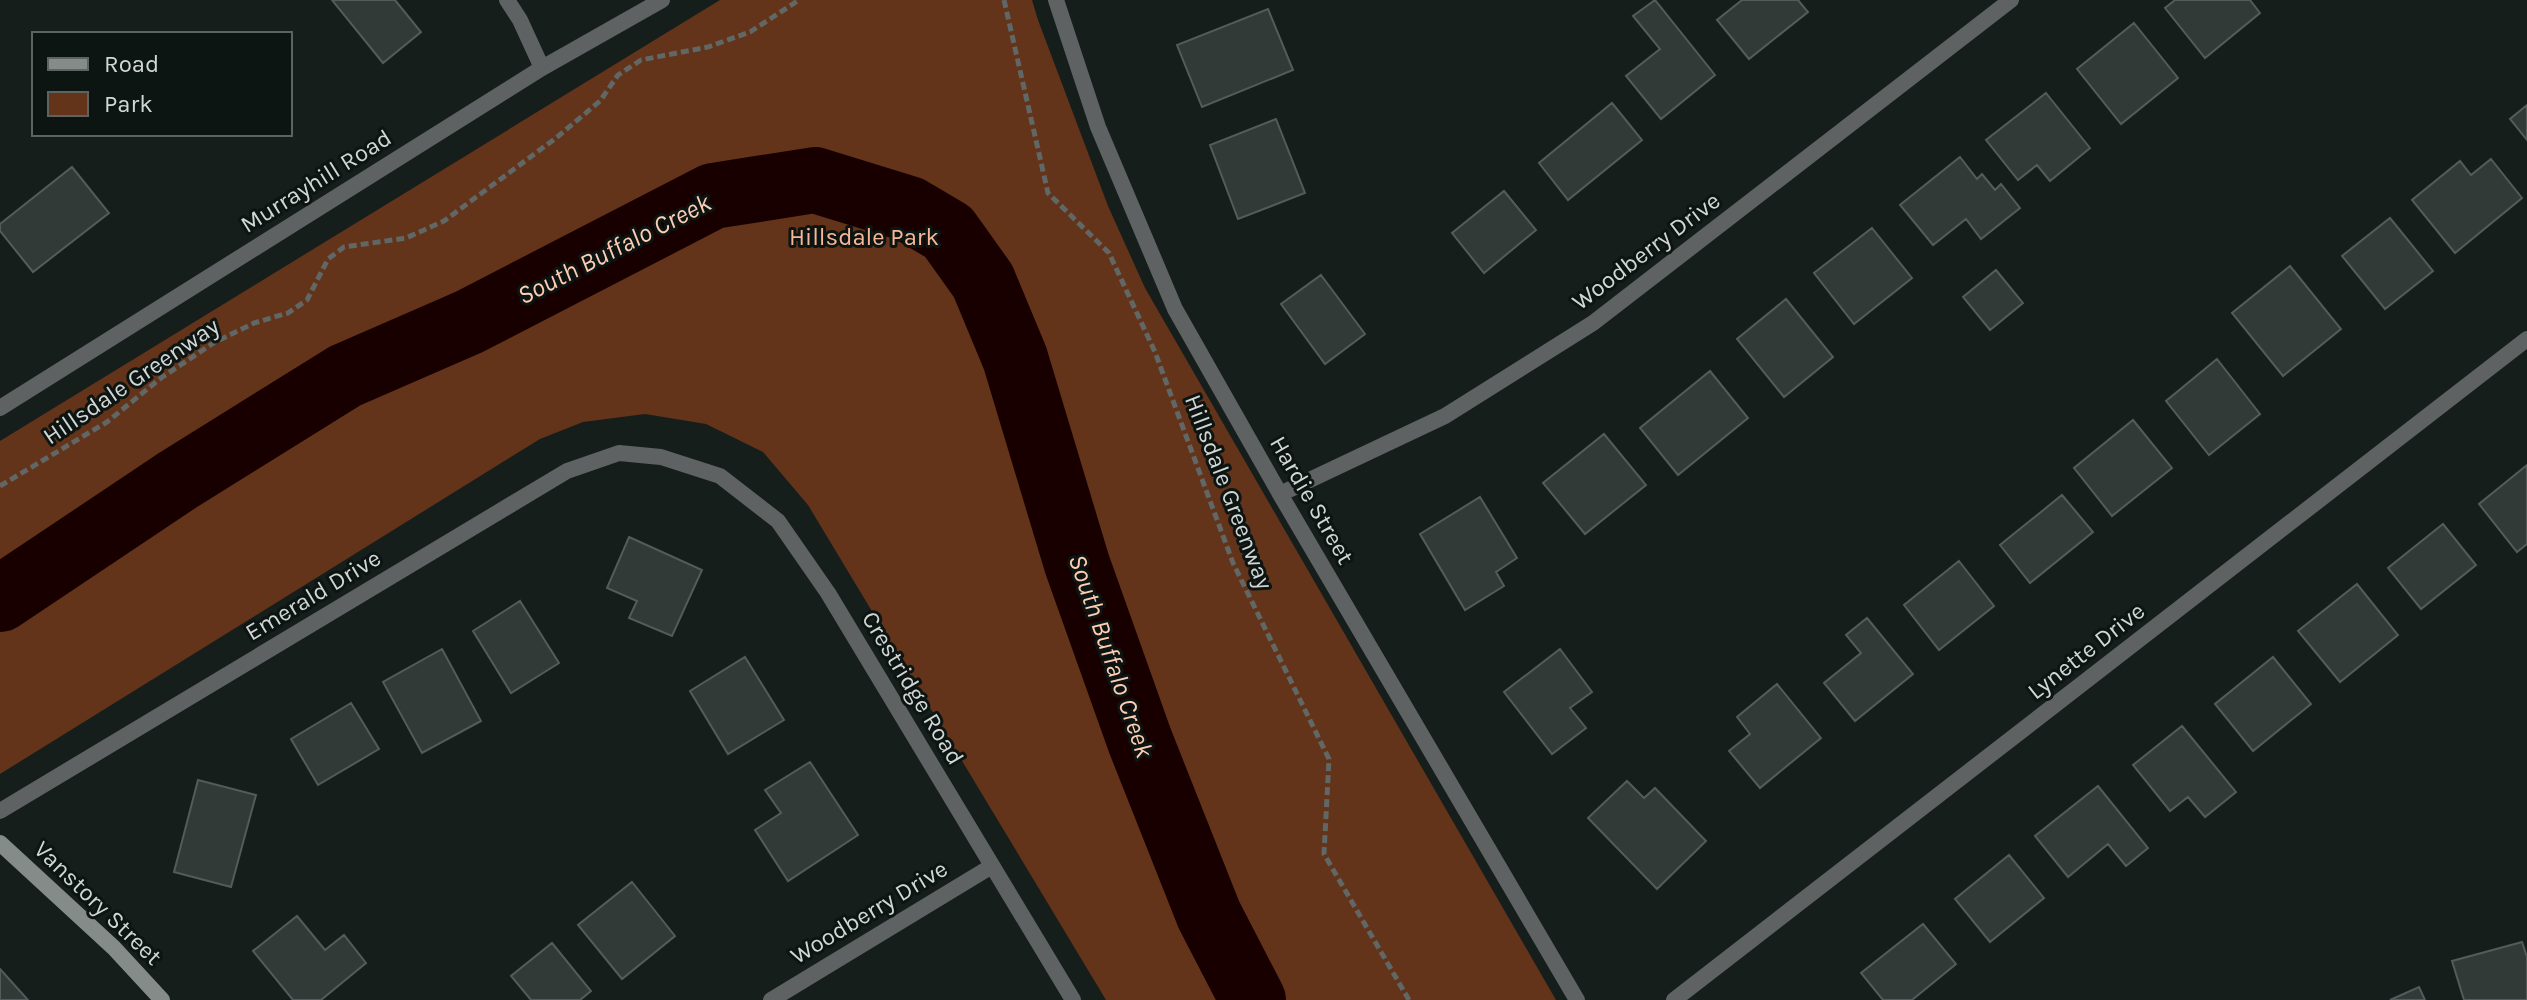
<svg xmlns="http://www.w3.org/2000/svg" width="2527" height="1000" viewBox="0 0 2527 1000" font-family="Karla,sans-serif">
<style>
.green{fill:#63331a}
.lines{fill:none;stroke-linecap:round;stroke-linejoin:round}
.river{stroke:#180000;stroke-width:66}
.building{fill:#323a38;stroke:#535c5a;stroke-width:2}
.path{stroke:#606765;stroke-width:5;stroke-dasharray:8 4;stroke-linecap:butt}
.street{stroke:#5e6262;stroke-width:16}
.secondary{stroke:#848b89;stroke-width:16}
.labels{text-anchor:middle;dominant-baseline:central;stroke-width:6;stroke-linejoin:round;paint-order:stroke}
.street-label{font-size:24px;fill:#d2d7d6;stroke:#0d1513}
.park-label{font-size:24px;fill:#f9b697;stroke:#0d1513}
.water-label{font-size:26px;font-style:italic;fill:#ffccb4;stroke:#0d1513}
</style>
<rect width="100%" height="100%" fill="#161e1c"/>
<path class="green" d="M720,0H1032L1038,20L1108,206L1145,288L1556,1000H1106L808,505L763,452L706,424L645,414L583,422L540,439L0,774V441Z"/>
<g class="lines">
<path class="river" d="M0,599L178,480L345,376L469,322L713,196L815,180L909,209L948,232L983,281L1015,358L1077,564L1140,741L1209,915L1253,1000"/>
</g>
<path class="building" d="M332,0H395L421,32L383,63Z
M1655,0L1715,75L1661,119L1626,76L1660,49L1633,16Z
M1742,0H1798L1808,12L1749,59L1717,20Z
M2175,0H2250L2260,13L2205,58L2165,8Z
M1268,9L1293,70L1202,107L1177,45Z
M2134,23L2178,78L2121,124L2077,69Z
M2046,93L2090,148L2050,181L2037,165L2018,180L1986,140Z
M1612,103L1642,140L1568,200L1539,163Z
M2527,105V140L2510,119Z
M1276,119L1305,193L1238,219L1210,145Z
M1960,157L1977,179L1982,174L1995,190L2001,184L2020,208L1981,239L1966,219L1933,245L1900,205Z
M2491,159L2522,198L2455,253L2412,200L2460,161L2471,175Z
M72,167L109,213L33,272L0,231V224Z
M1504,191L1536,230L1484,273L1452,233Z
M2390,218L2433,271L2385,309L2342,256Z
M1872,228L1912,278L1854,324L1814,273Z
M2290,266L2341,329L2283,376L2232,313Z
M1996,270L2023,303L1990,330L1963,297Z
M1321,275L1365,334L1325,364L1281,304Z
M1786,299L1833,357L1784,397L1737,339Z
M2217,359L2260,414L2209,455L2166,401Z
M1710,371L1748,418L1678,475L1640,428Z
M2133,420L2172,468L2112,516L2074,468Z
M1604,434L1646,485L1585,534L1543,483Z
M2527,465V544L2517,552L2479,504Z
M2062,495L2093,532L2030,583L2000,545Z
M1480,497L1517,558L1496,572L1504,586L1465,610L1420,534Z
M2443,524L2476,565L2421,609L2388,568Z
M629,537L702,570L672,636L629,618L637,601L607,588Z
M1959,561L1994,606L1939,650L1904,605Z
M2357,584L2398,635L2340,682L2298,631Z
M520,601L559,663L511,693L473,631Z
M1867,618L1913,674L1855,721L1824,683L1861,653L1846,635Z
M442,649L481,721L422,753L383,682Z
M1560,649L1592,692L1570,708L1586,728L1552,754L1504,692Z
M745,657L784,720L728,754L690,691Z
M2273,657L2311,704L2253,751L2215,704Z
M1777,684L1821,738L1760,788L1729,751L1750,734L1737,717Z
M351,703L379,749L318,785L291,739Z
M2182,726L2236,792L2205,817L2188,797L2170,811L2133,765Z
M810,762L858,835L788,881L755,830L781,813L765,790Z
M198,780L256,795L231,887L174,872Z
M1627,781L1644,798L1655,788L1706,841L1657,889L1588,818Z
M2098,786L2148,848L2126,866L2108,844L2068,877L2035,836Z
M2009,855L2044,898L1990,942L1955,899Z
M632,882L675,936L622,979L578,925Z
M297,916L325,950L344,935L366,963L321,1000H293L253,951Z
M1923,924L1956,964L1912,1000H1883L1861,973Z
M2522,942L2527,957V1000H2464L2452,961Z
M552,943L591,991L580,1000H531L511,976Z
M0,969L28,1000H0Z
M2419,987L2425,1000H2390Z"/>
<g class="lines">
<path class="path" d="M1004,0L1048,193L1109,253L1155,352L1233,563L1329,759L1324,854L1409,1000
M0,486L107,422L161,378L215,342L254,323L288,313L307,300L328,259L344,247L406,238L444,221L556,138L600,101L618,75L641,60L708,47L750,32L799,0"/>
<path class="street" d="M507,0L520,20L542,68
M1056,0L1098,127L1175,309L1280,494L1577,1000
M0,408L542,68L662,0
M1280,494L1445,416L1593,323L2011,0
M0,811L567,471L619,453L661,457L720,476L778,521L828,593L1073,1000
M771,1000L992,866
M1674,1000L2527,339"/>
<path class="secondary" d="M0,843L114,948L162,1000"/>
</g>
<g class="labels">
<g class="street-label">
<text transform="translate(316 181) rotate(-32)">Murrayhill Road</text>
<text transform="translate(1646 251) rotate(-37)">Woodberry Drive</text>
<text transform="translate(131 381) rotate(-34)">Hillsdale Greenway</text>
<text transform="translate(1229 492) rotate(69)">Hillsdale Greenway</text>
<text transform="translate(1312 500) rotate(60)">Hardie Street</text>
<text transform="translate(313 595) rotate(-31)">Emerald Drive</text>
<text transform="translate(2086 651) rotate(-38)">Lynette Drive</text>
<text transform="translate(913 688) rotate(59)">Crestridge Road</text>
<text transform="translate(98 903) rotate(44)">Vanstory Street</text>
<text transform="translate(869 912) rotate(-31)">Woodberry Drive</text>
</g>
<g class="park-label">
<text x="864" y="237">Hillsdale Park</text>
</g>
<g class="water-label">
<text transform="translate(614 249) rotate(-27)">South Buffalo Creek</text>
<text transform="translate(1111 656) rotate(71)">South Buffalo Creek</text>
</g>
</g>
<rect x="32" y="32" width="260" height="104" fill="#0d1513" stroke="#5c6361" stroke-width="2"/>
<rect x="48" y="58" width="40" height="12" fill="#848b89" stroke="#5c6361" stroke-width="2"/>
<text x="104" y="72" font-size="24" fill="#d2d7d6">Road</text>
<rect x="48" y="92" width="40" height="24" fill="#63331a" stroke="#5c6361" stroke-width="2"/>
<text x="104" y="112" font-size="24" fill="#d2d7d6">Park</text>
</svg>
